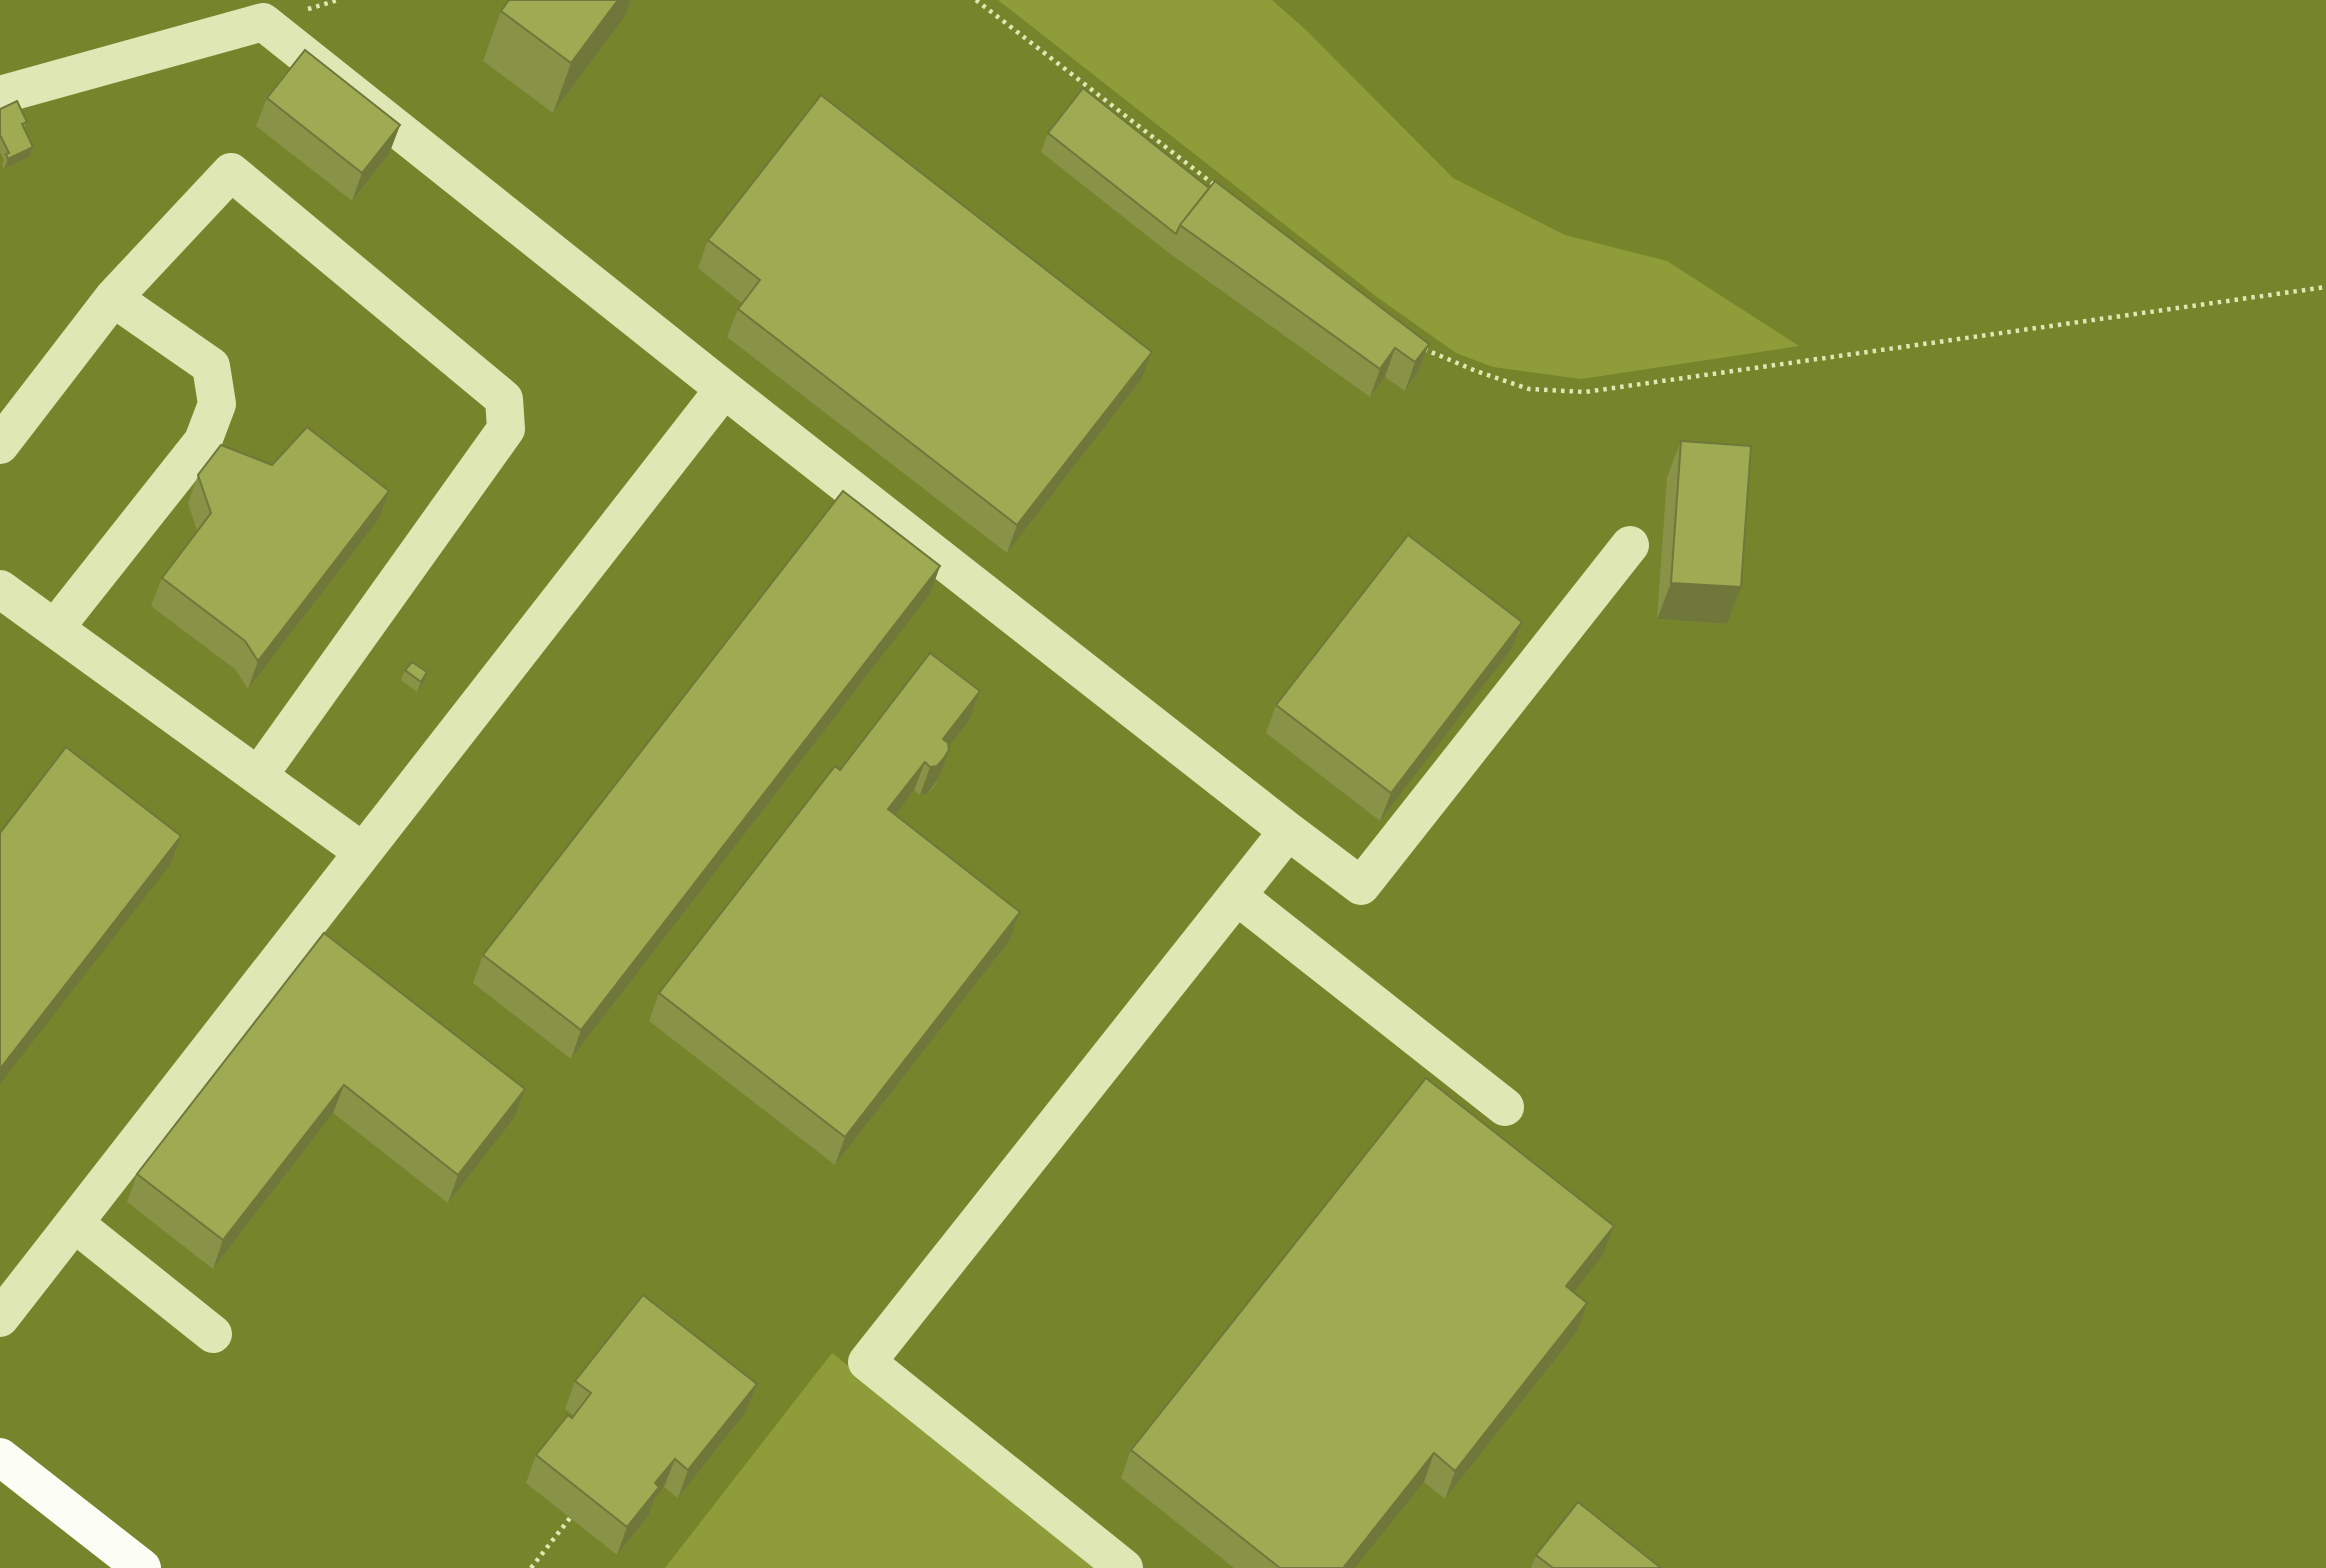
<svg xmlns="http://www.w3.org/2000/svg" width="2326" height="1568" viewBox="0 0 2326 1568" font-family="Commissioner,sans-serif">
<style>
.green{fill:#8e9d39}
.lines{fill:none;stroke-linecap:round;stroke-linejoin:round}
.path{stroke:#dfe7b5;stroke-width:4.5;stroke-dasharray:3.5 5;stroke-linecap:butt}
.minor{stroke:#dfe7b5;stroke-width:38}
.major{stroke:#fcfef6;stroke-width:38}
.wall{fill:#889347}
.shaded-wall{fill:#6f783a}
.building{fill:#9eab53;stroke:#6f783a;stroke-width:2}
</style>
<rect width="100%" height="100%" fill="#76842b"/>
<path class="green" d="M998,0H1272L1306,30L1453,178L1565,235L1667,261L1799,346L1581,379L1493,367L1456,353L1377,297Z
M832,1353L1102,1568H665Z"/>
<g class="lines">
<path class="path" d="M976,0L1216,186
M308,9L338,0
M1424,349L1476,371L1529,389L1585,392L2326,287
M531,1568L570,1518"/>
<path class="minor" d="M0,95L263,22L724,389L1288,831L867,1362L1124,1568
M0,445L113,298L231,172L504,399L506,429L259,775
M0,589L363,852
M55,628L203,441L217,404L211,366L113,298
M1288,831L1361,886L1630,545
M1237,896L1505,1107
M74,1223L213,1334
M0,1318L724,389"/>
<path class="major" d="M0,1457L142,1568"/>
</g>
<path class="wall" d="M509,0H631L626,15L553,113L483,61L501,11Z
M267,98L400,125L389,154L352,201L256,126Z
M0,109L27,122L24,129L29,157L4,169L2,164L4,160L0,152Z
M1048,133L1209,188L1429,344L1418,372L1405,391L1385,377L1370,397L1169,253L1041,152Z
M708,240L1141,380L1007,553L727,337L738,309L742,303L698,268Z
M1681,441L1727,624L1657,619L1667,477Z
M198,475L379,519L248,689L235,669L151,606L162,578L197,531L188,503Z
M940,566L930,594L571,1059L473,983L483,955Z
M1511,650L1380,821L1266,733L1276,705Z
M405,670L424,682L417,692L401,680Z
M980,691L970,719L949,746L939,778L934,787L927,794L920,795L914,790L895,815L1020,912L1010,940L835,1165L649,1021L659,993Z
M324,933L525,1089L515,1117L448,1203L333,1113L213,1269L127,1202L137,1174Z
M1614,1226L1603,1255L1573,1292L1577,1332L1445,1499L1424,1482L1355,1568H1234L1121,1478L1131,1450Z
M575,1381L757,1384L746,1412L678,1498L664,1487L654,1500L649,1515L617,1555L526,1483L536,1455L574,1416L565,1409Z
M1536,1555L1661,1568H1531Z"/>
<path class="shaded-wall" d="M618,0H631L626,15L553,113L571,63Z
M400,125L389,154L352,201L362,173Z
M33,147L29,157L4,169L8,159Z
M1429,344L1418,372L1405,391L1415,362Z
M1395,348L1385,377L1370,397L1380,369Z
M1152,352L1141,380L1007,553L1017,525Z
M389,491L379,519L248,689L258,661Z
M940,566L930,594L571,1059L581,1030Z
M1671,583L1741,587L1727,624L1657,619Z
M1522,622L1511,650L1380,821L1391,793Z
M427,672L424,682L417,692L421,682Z
M980,691L970,719L934,766L949,750L939,778L927,794L920,795L930,767L943,739Z
M925,762L914,790L878,838L888,809Z
M181,836L170,865L0,1084V1069Z
M1020,912L1010,940L835,1165L845,1137Z
M344,1085L333,1113L213,1269L223,1240Z
M525,1089L515,1117L448,1203L458,1175Z
M1614,1226L1603,1255L1556,1315L1566,1286Z
M1587,1303L1577,1332L1445,1499L1455,1471Z
M757,1384L746,1412L678,1498L688,1470Z
M1434,1453L1424,1482L1355,1568H1343Z
M675,1459L664,1487L654,1500L649,1515L617,1555L627,1527L655,1483Z"/>
<path class="building" d="M509,0H618L571,63L501,11Z
M305,50L400,125L362,173L267,98Z
M1083,88L1209,188L1180,225L1176,234L1048,133Z
M821,95L1152,352L1017,525L738,309L760,280L708,240Z
M17,101L27,122L22,124L33,147L8,159L6,154L9,153L0,135V109Z
M1215,181L1429,344L1415,362L1395,348L1380,369L1180,225Z
M307,427L389,491L258,661L245,641L162,578L211,513L198,475L221,445L272,465Z
M1681,441L1751,446L1741,587L1671,583Z
M843,491L940,566L581,1030L483,955Z
M1408,535L1522,622L1391,793L1276,705Z
M930,653L980,691L943,739L948,743L949,750L944,758L937,766L930,767L925,762L888,809L1020,912L845,1137L659,993L835,766L840,770Z
M412,662L427,672L421,682L405,670Z
M66,747L181,836L0,1069V833Z
M324,933L525,1089L458,1175L344,1085L223,1240L137,1174Z
M1426,1078L1614,1226L1566,1286L1587,1303L1455,1471L1434,1453L1343,1568H1280L1131,1450Z
M643,1295L757,1384L688,1470L675,1459L655,1483L659,1487L627,1527L536,1455L568,1415L572,1418L591,1393L575,1381Z
M1578,1502L1661,1568H1553L1536,1555Z"/>
</svg>
